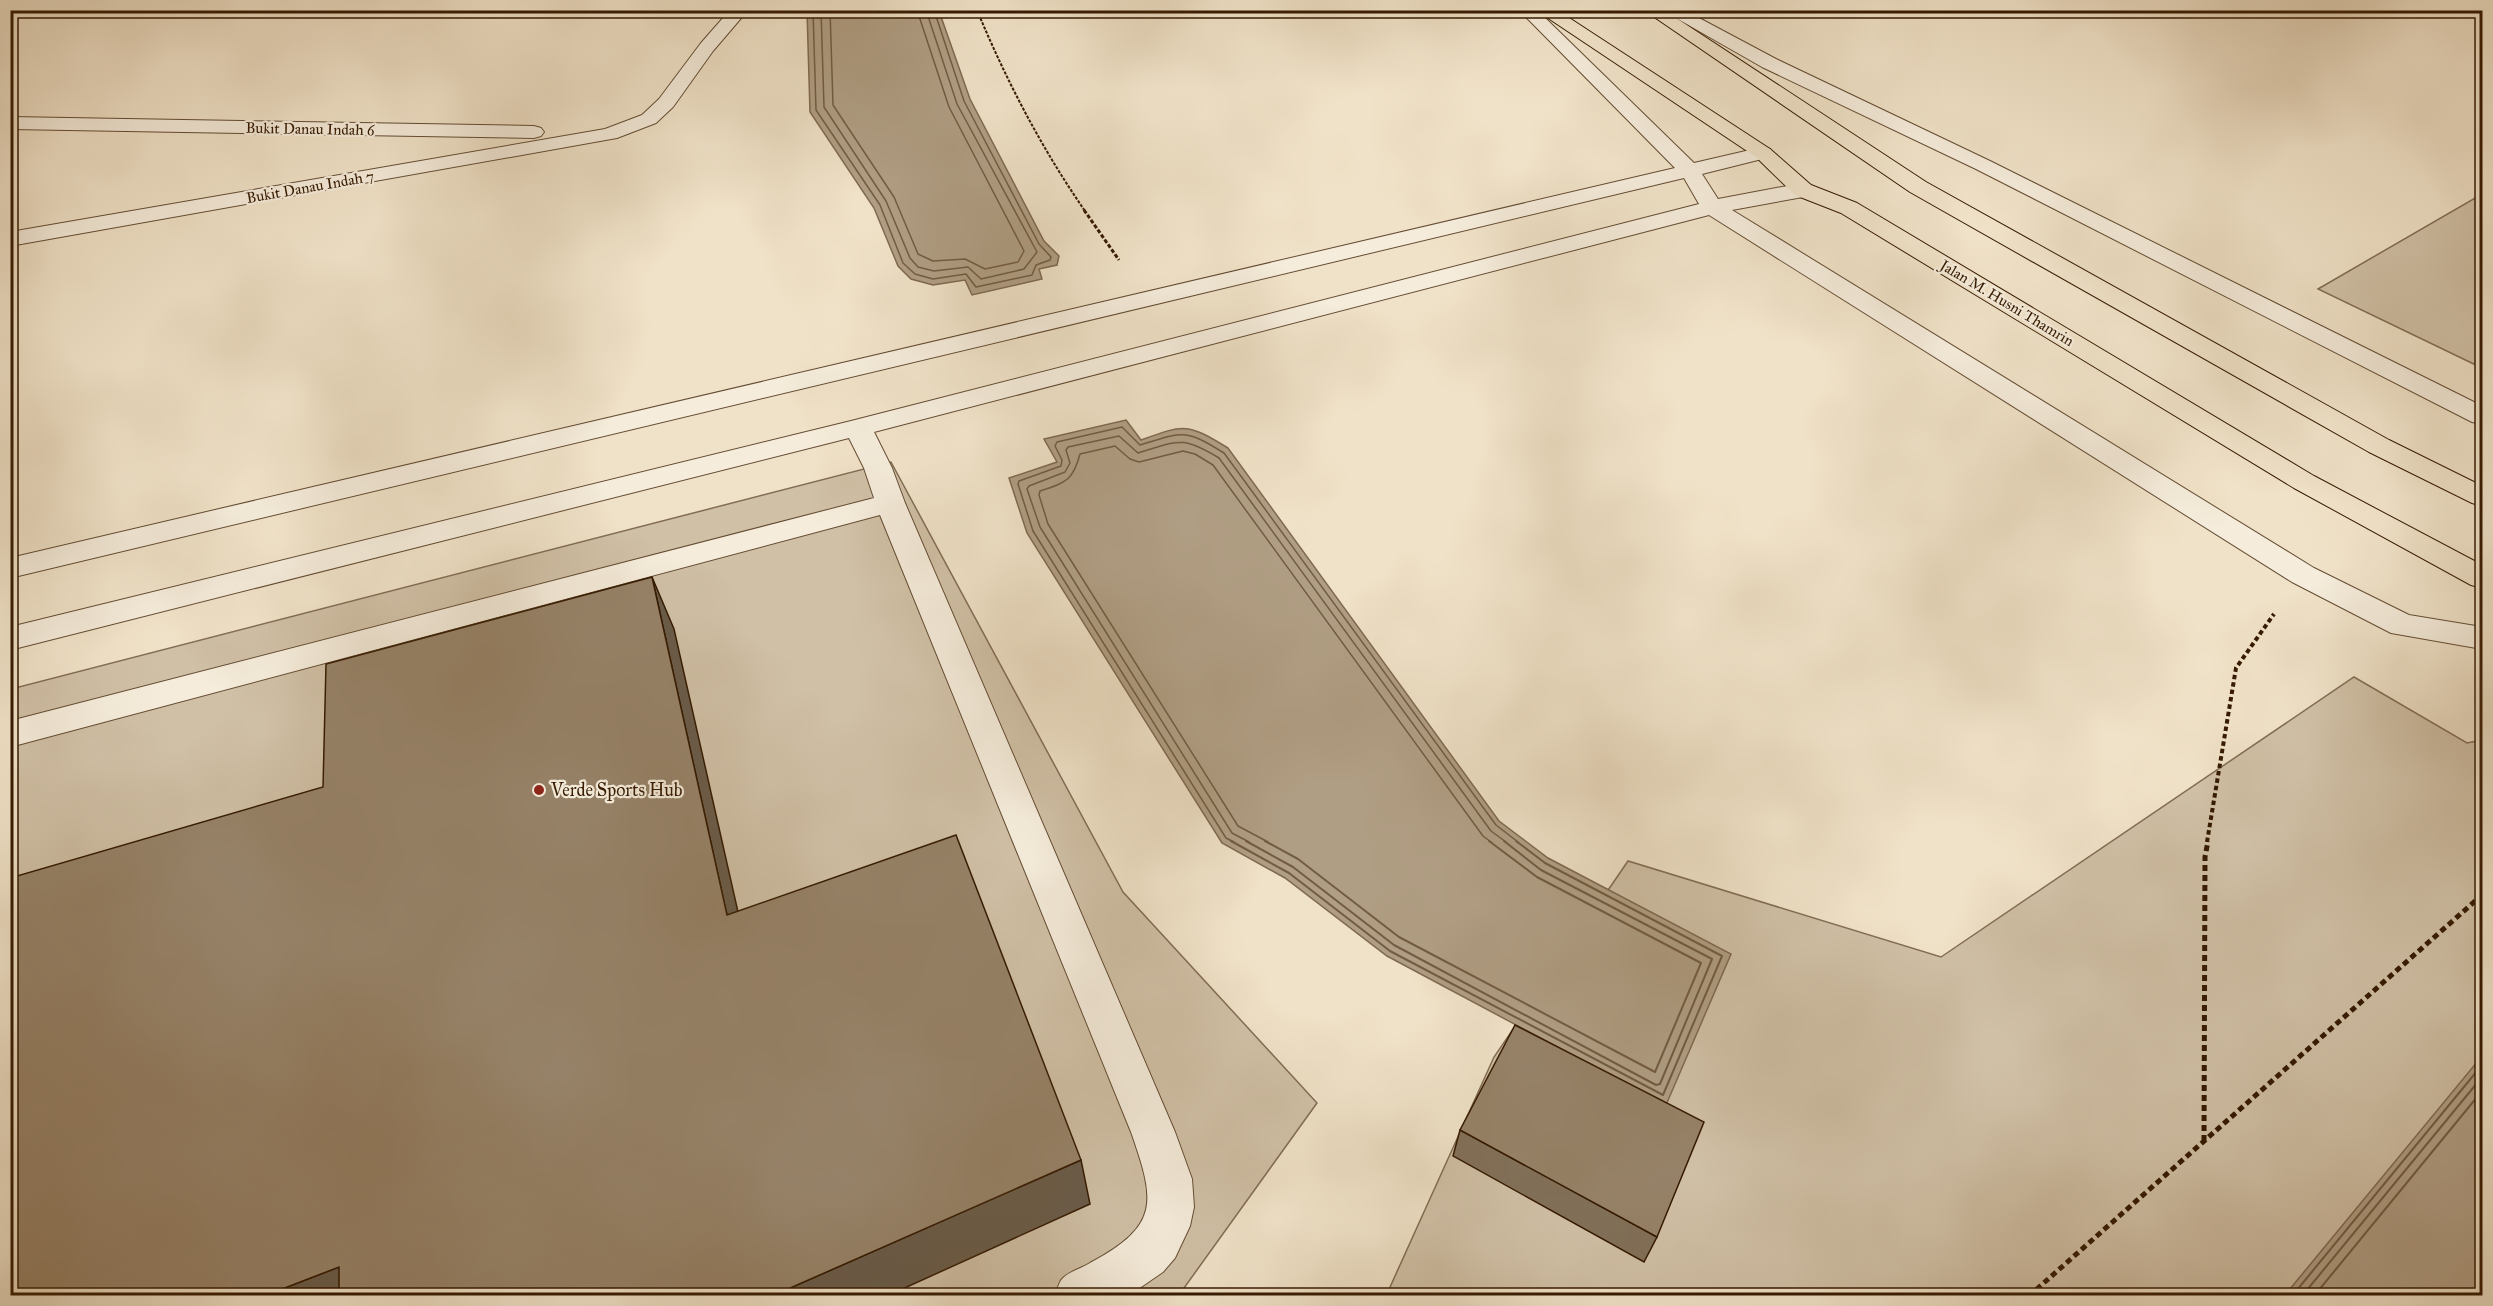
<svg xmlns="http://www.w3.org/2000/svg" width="2493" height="1306" viewBox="0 0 2493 1306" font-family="'IM FELL Great Primer',serif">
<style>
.green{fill:#d0c0a6;stroke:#826d54;stroke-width:1.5}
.water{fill:#b09e84;stroke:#7f6950;stroke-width:1.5}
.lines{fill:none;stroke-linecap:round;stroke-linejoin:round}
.shore-far1{stroke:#725c42;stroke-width:1.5}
.shore{stroke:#725c42;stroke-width:2}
.minor-casing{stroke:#644c33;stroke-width:2}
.major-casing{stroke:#351a01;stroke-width:2}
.path-far3{stroke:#351a01;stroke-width:2;stroke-dasharray:3 1.5;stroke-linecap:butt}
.path-far2{stroke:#351a01;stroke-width:3;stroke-dasharray:4 2;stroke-linecap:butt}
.path-far1{stroke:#351a01;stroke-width:4;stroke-dasharray:4.5 3;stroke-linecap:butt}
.path{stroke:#351a01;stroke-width:5;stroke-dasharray:6 4;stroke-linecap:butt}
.minor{fill:#f5ecdb;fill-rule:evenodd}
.major{fill:#f0e2c8;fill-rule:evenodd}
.wall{fill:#817059;stroke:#351a01;stroke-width:1.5}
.shaded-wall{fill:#695b49;stroke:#351a01;stroke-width:1.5}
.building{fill:#968268;stroke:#351a01;stroke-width:1.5}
.poi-dot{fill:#8f2418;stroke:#f5ecdb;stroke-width:2}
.labels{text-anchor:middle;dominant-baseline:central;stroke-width:4.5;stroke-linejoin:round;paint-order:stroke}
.far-street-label{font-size:15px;fill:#351a01;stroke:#f5ecdb}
.poi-label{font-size:18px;fill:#351a01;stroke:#f5ecdb;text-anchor:start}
</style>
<rect width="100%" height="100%" fill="#f0e2c8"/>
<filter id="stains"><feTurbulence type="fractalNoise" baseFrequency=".00333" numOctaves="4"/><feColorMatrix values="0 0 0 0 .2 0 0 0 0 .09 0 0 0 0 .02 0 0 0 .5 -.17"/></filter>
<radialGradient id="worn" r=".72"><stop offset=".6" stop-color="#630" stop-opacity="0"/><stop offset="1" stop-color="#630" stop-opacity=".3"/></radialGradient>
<path class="green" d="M2482,194V368L2318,289Z
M891,462L1123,892L1317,1103L1179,1295L11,1296V689Z
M2354,677L2467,743L2482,740V1295L1386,1296L1494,1057L1628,861L1941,957Z"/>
<path class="water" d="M807,11H939L970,99L1044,241L1059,256L1057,265L1039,269L1042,279L972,295L965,280L933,285L911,279L898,266L874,208L810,112Z
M1126,420L1141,440C1185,424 1187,423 1228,448L1499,821L1548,858L1731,954L1666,1105L1387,956L1285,878L1222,843L1027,533L1009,478L1057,462L1044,439Z
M2482,1056V1295H2285Z"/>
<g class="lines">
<path class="shore-far1" d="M813,10L816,110L880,205L903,263L915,274L933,279L966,274L976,287L1032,275L1036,265L1050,260L1051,257L1039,244L964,101L934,10
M821,10L824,107L886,201L910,258L918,267L934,271L968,267L981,279L1024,269L1037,252L957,104L926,10
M830,10L833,105L894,197L918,254L933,261L965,259L985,269L1018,262L1024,251L949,107L917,10
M1234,842L1226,838L1033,531L1018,484L1019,481L1061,466L1062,460L1055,446L1057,442L1122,427L1140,445C1183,432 1184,428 1224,453L1496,825L1518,842
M1249,842L1232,833L1040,527L1027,489L1029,486L1065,472L1070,463L1066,450L1068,447L1119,436L1138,453C1179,441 1181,435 1219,458L1491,831L1506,842
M1268,842L1238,826L1048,524L1039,495L1040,491C1065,483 1073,481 1080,454L1115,446L1130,459L1139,462L1183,451L1195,454L1213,465L1483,836L1491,842"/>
<path class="shore" d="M1231,841L1289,873L1390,951L1663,1095L1722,956L1545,863L1516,841
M1246,841L1293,867L1394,945L1656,1085L1660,1084L1712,959L1541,870L1504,841
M1265,841L1298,859L1399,937L1655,1072L1701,963L1537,877L1489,841
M2292,1296L2482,1065
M2302,1296L2482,1077
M2314,1296L2482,1091"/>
<g class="minor-casing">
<path id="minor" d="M730,10H748L713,51L673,107L656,123L617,138L10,246V232L605,129L642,115L659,99L701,43Z
M1519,10H1537L1694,163L1763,147L1770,149L1773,153L1770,157L1702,174L1718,199L1803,183L1811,185L1814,190L1811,195L1803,197L1732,210L2314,568L2409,615L2482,627V649L2391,633L2292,582L1709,215L874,432L892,468L905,503L1175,1132L1192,1179L1194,1207L1190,1226L1175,1258L1163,1272L1128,1296H1055C1057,1291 1059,1282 1062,1279C1068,1272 1082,1268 1090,1263C1161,1225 1155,1201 1131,1132L880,515L10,747V721L874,498L864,468L849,438L10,650V627L851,421L1699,204L1684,178L10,578V558L1675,168Z
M1662,10H1684L1776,59L1990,161L2482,406V424L2472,422L1976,169L1762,67Z
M10,117L534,126L541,128L544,132L541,136L534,138L10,129Z"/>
</g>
<g class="major-casing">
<path id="major" d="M1536,10H1557L1770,149L1811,185L1857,203L2314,476L2482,565V588L2471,585L2294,488L1841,213L1795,195L1756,157Z
M1644,10H1664L1926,182L2389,440L2482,486V506L2472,503L2369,452L1910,192Z"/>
</g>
<path class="path-far3" d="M977,10C1006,80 1042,149 1085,211"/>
<path class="path-far2" d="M1084,210L1119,260"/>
<path class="path-far1" d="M2207,842L2236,668L2274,614"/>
<path class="path" d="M2204,1141L2205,857L2208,841
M2029,1296L2482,895"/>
<use href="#minor" class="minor"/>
<use href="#major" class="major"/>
</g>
<path class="wall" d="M1460,1130L1657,1237L1644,1262L1453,1156Z"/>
<path class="shaded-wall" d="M652,577L674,629L750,965L727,915Z
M1081,1160L1090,1204L887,1296H772Z
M339,1267L375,1296H264Z"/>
<path class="building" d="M652,577L727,915L956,835L1081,1160L772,1296H339V1267L264,1296H10V878L323,787L326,664Z
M1515,1025L1704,1122L1657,1237L1460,1130Z"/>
<circle class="poi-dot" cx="539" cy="790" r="6"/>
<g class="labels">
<g class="far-street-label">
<text transform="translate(310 129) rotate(1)">Bukit Danau Indah 6</text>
<text transform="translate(310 187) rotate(-10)">Bukit Danau Indah 7</text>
<text transform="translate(2007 303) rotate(31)">Jalan M. Husni Thamrin</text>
</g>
<g class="poi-label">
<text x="551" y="790">Verde Sports Hub</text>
</g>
</g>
<rect width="2493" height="1306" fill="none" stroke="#f0e2c8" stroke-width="36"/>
<rect x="12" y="12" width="2469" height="1282" fill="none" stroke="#351a01" stroke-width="3"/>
<rect x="18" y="18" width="2457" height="1270" fill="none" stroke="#351a01" stroke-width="1.5"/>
<rect width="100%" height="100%" filter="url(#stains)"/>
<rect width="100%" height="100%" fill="url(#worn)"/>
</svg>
